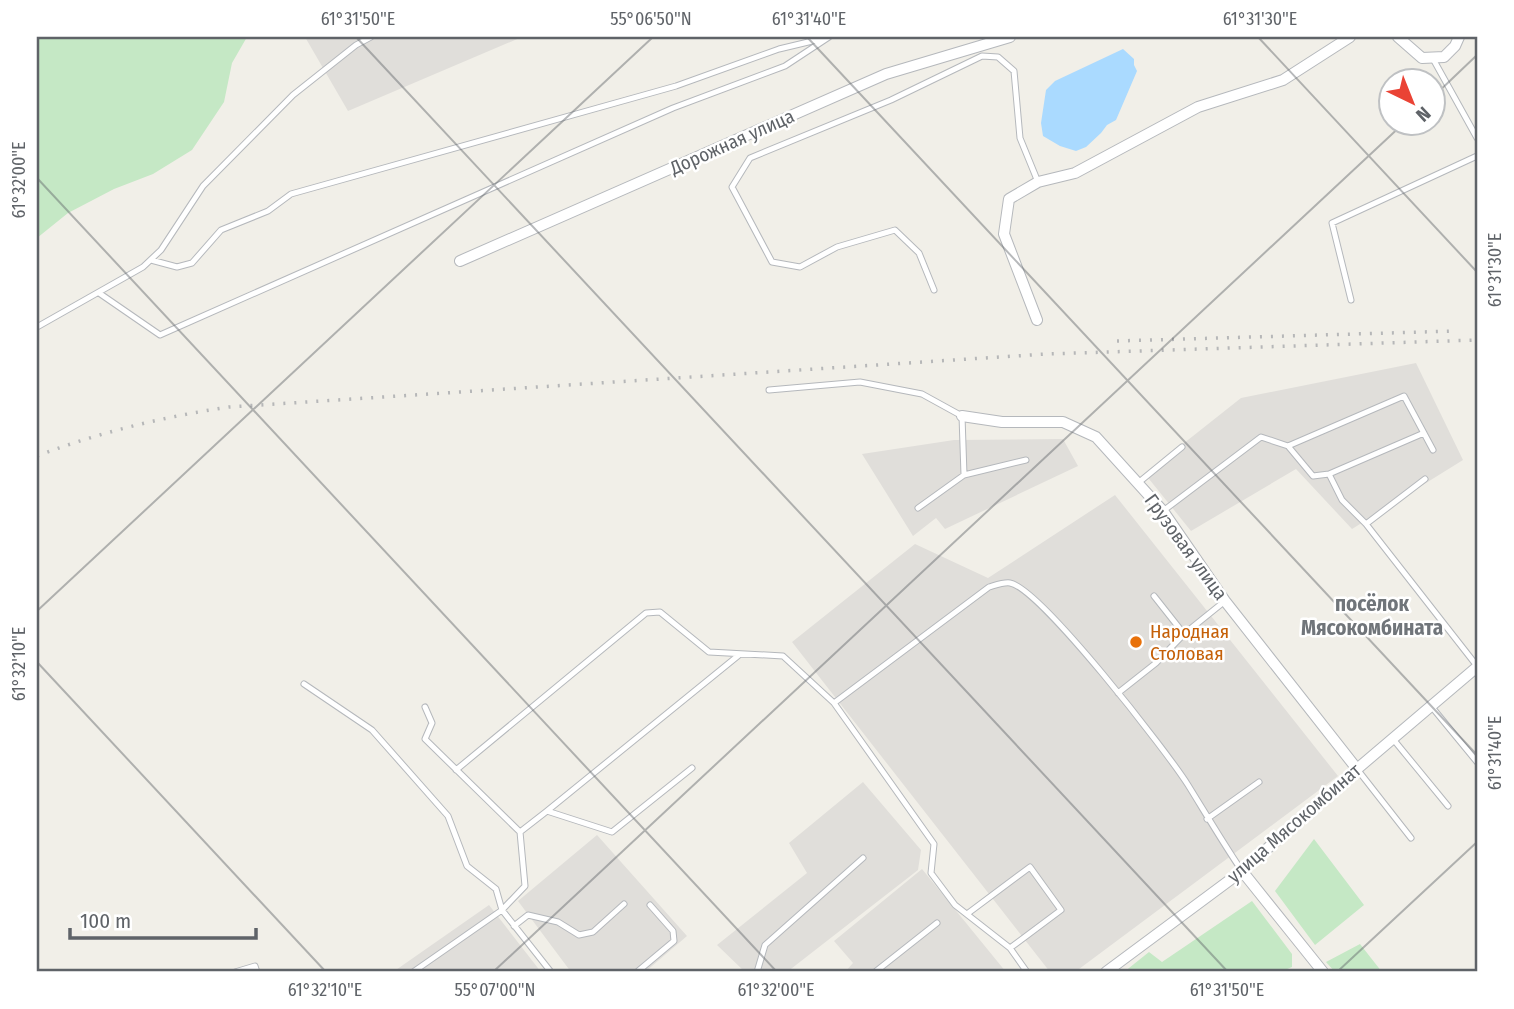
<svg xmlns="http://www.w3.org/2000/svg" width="1514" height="1009" viewBox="0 0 1514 1009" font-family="'Fira Sans Condensed',sans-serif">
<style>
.industrial{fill:#e0deda}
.green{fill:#c5e8c5}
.water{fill:#aadaff}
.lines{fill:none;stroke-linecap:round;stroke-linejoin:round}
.lane-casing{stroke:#b5b8bc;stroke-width:7}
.street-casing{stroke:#b5b8bc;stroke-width:12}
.lane{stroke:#fff;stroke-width:5}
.street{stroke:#fff;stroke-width:10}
.rail{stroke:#b6b7b8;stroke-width:3.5;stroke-dasharray:2 9;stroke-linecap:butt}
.ticks{fill:none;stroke:#5f6368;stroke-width:2;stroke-opacity:0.45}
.food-dot{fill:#e8710a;stroke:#fff;stroke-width:2.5}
.labels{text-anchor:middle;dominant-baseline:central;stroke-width:5;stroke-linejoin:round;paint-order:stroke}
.street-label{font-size:19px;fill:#5f6368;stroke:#fff}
.food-label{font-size:19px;fill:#c56008;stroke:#fff;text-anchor:start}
.neighbourhood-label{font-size:21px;font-weight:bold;fill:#70757a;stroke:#fff}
.neatline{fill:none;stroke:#5f6368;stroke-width:2.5}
.ticks-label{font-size:18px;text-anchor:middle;fill:#5f6368}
</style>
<rect width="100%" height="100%" fill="#f1efe8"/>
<path class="industrial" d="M305,37H522L348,111Z
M1416,363L1463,460L1352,529L1296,469L1191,531L1145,474L1241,398Z
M1063,439L1078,466L945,529L936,518L913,536L862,454L954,440Z
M1115,495L1338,776L1075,972H1050L792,642L915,544L988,578Z
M863,782L921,850L918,870L787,972H745L717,945L807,873L789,843Z
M597,835L687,936L645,972H571L518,901Z
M922,869L1006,972H845L853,963L834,941Z
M489,905L541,972H393Z"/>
<path class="green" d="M37,37H247L232,63L224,102L192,150L153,174L114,189L68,213L37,238Z
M1314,839L1364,905L1315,945L1275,891Z
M1252,901L1292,954V967L1280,972H1124L1149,952L1162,962Z
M1360,944L1382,972H1335L1326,962Z"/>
<path class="water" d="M1123,49L1134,59V65L1137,71L1116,120L1107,125L1101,133L1086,147L1076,151L1060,146L1043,136L1041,123L1046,90L1055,81Z"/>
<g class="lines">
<g class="lane-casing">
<path id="lane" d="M1432,57L1477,138
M151,260L177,267L192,263L221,230L268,211L291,194L676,86L779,49L825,38
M934,290L919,253L895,230L837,247L800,267L772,262L732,187L750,158L891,100L982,56L998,57L1014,71L1020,138L1038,182
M99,293L160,335L673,108L785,66L829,37
M1351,300L1332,223L1477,156
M37,327L143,267L161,250L203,186L293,95L356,45L371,37
M769,390L860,382L922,394L962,416L964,475
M1424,433L1329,474L1342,500L1366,524L1477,666
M1288,446L1313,476L1329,474
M1138,483L1182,447
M918,508L964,475L1026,460
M1163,511L1261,437L1288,446L1404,396L1433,450
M1366,524L1425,479
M1184,634L1225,601
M304,684L372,730L448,816L467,866L496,889L502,910L525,886L520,832
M1118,693L1156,663L1184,634L1154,596
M1431,706L1477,762
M425,707L432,723L425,739L520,832L547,811L612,832L692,768
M1393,739L1448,806
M1357,769L1411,838
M456,770L646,613L660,612L709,652L783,656L834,703
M547,811L739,655
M1207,819L1259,782
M967,914L1030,867L1061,910L1010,948
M514,926L528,915L558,922L579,935L593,932L624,904
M235,972L255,966L257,972
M413,972L502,910L551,972
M637,972L674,941L673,931L650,905
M757,972L765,945L863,858
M875,972L937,923
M1027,972L1010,948L955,905L931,873L934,844L834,703L989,587C996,585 1004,582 1010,583C1040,588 1168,753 1188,785C1206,814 1223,843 1242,871"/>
</g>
<g class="street-casing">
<path id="street" d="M1398,37L1422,58L1444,57L1455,46L1459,37
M460,261L886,74L1010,37
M1037,320L1004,234L1009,199L1038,182L1075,173L1198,107L1283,80L1350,37
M962,416L1002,422H1063L1096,437L1163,511L1225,601L1357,769
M1242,871L1323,972
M1106,972L1242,871L1357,769L1477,667"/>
</g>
<use href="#lane" class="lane"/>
<use href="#street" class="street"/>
<path class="rail" d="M1117,341L1456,331
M37,456C100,432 163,417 229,407L1046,354L1477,340"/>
</g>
<path class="ticks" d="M356,37L1228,972M807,37L1477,755M1258,37L1477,272M1434,96L1477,55M37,178L777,972M37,611L653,37M37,662L326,972M493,972L1405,122M1337,972L1477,842"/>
<circle class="food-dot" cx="1136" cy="642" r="7"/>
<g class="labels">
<g class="street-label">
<text transform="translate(732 142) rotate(-24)">Дорожная улица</text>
<text transform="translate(1186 547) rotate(54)">Грузовая улица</text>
<text transform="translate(1294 823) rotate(-41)">улица Мясокомбинат</text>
</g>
<g class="food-label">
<text x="1150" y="631">Народная<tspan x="1150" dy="22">Столовая</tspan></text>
</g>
<g class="neighbourhood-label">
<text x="1372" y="604">посёлок<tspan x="1372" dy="24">Мясокомбината</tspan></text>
</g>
</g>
<rect width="1514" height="1009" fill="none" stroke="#ffffff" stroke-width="77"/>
<g transform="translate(1412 102) rotate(137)"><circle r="33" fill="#ffffff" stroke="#bfc1c3" stroke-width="2"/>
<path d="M0-5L12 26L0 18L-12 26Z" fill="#ea4335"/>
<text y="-10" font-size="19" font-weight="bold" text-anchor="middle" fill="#5f6368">N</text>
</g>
<path d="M70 928v10h186v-10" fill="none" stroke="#5f6368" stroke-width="3.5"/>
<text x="80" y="928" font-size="21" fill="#5f6368" stroke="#ffffff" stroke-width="5" paint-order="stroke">100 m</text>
<rect x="38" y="38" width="1438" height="932" class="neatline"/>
<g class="ticks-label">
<text x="358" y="25">61°31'50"E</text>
<text x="651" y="25">55°06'50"N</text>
<text x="809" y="25">61°31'40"E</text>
<text x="1260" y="25">61°31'30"E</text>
<text transform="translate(19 180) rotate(-90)" y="6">61°32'00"E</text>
<text transform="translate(1495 270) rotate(-90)" y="6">61°31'30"E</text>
<text transform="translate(19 664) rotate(-90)" y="6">61°32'10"E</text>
<text transform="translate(1495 753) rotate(-90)" y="6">61°31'40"E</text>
<text x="325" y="996">61°32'10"E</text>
<text x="495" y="996">55°07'00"N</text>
<text x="776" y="996">61°32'00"E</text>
<text x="1227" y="996">61°31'50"E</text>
</g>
</svg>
